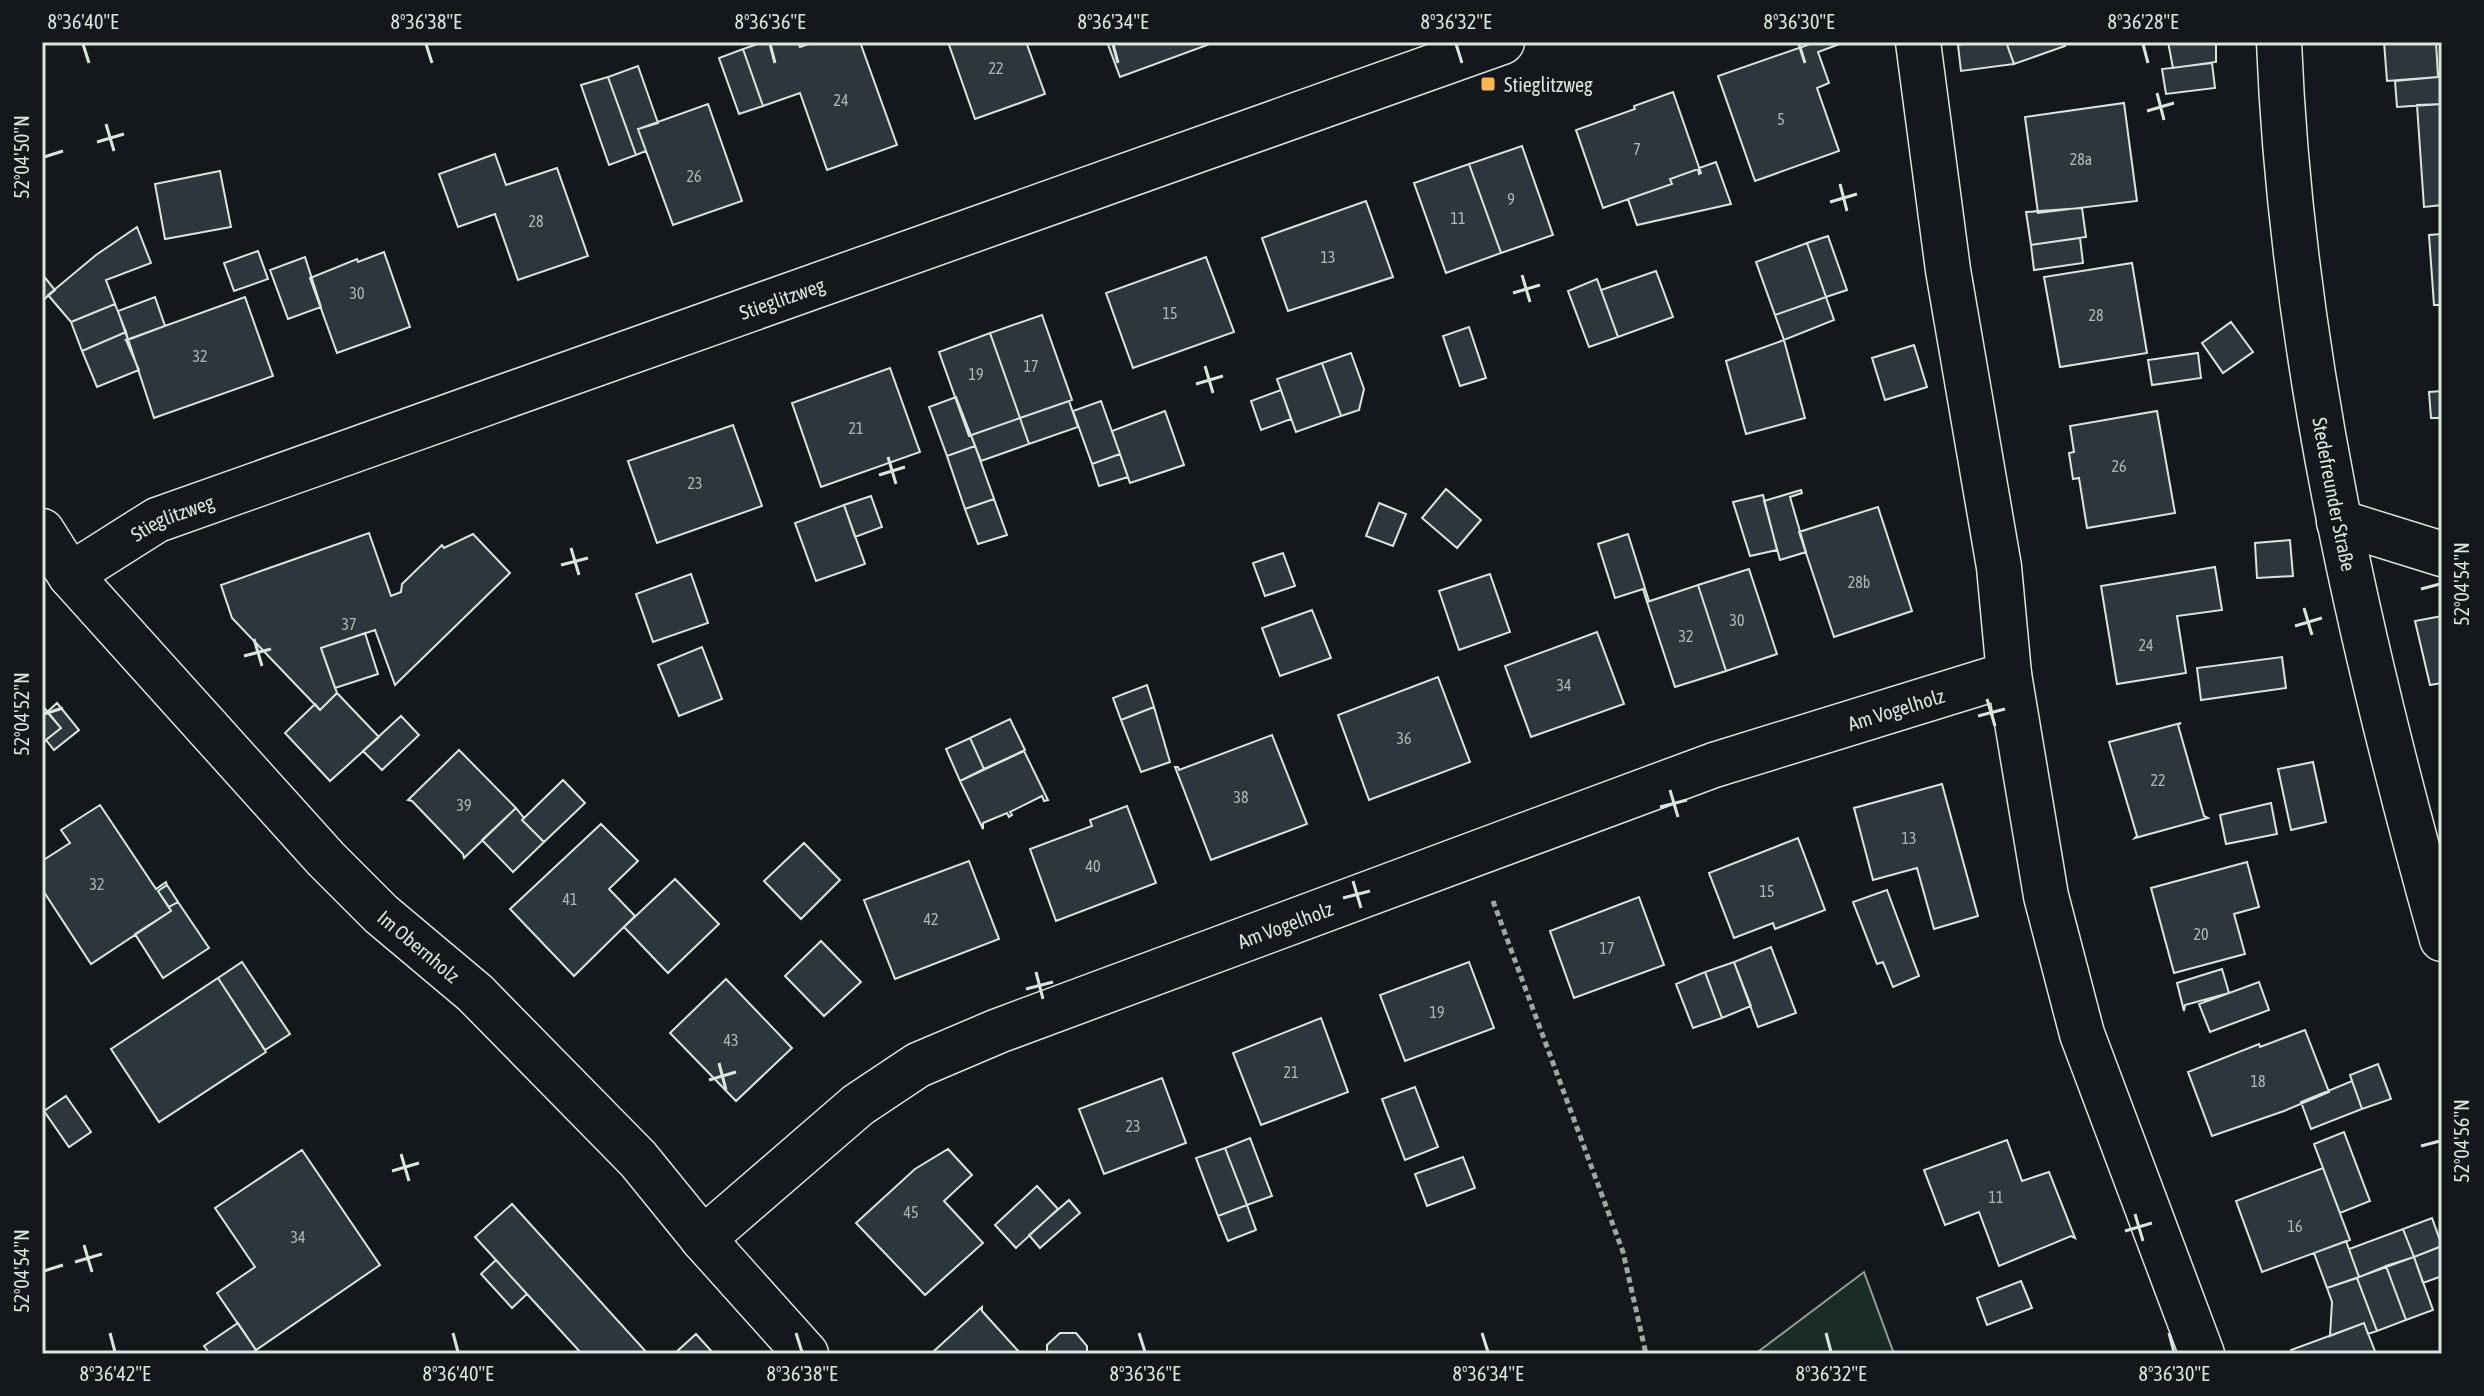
<svg xmlns="http://www.w3.org/2000/svg" width="2484" height="1396" viewBox="0 0 2484 1396" font-family="'Asap Condensed',sans-serif">
<style>
.green{fill:#1a2d24;stroke:#939e99;stroke-width:2}
.building{fill:#2c363c;stroke:#d8e6dc;stroke-width:2}
.lines{fill:none;stroke-linecap:round;stroke-linejoin:round}
.minor-casing{stroke:#d8e6dc;stroke-width:47}
.path{stroke:#9da8a2;stroke-width:5;stroke-dasharray:6 4;stroke-linecap:butt}
.minor{stroke:#14181c;stroke-width:44}
.ticks{fill:none;stroke:#d8e6dc;stroke-width:3}
.poi-dot{fill:#ffb74d;stroke:#14181c;stroke-width:3}
.labels{text-anchor:middle;dominant-baseline:central;stroke-width:6;stroke-linejoin:round;paint-order:stroke}
.number-label{font-size:16px;fill:#adbab4}
.poi-label{font-size:20px;fill:#d8e6dc;stroke:#14181c;text-anchor:start}
.street-label{font-size:20px;fill:#d8e6dc;stroke:#14181c}
.neatline{fill:none;stroke:#d8e6dc;stroke-width:3}
.ticks-label{font-size:20px;text-anchor:middle;fill:#d8e6dc}
</style>
<rect width="100%" height="100%" fill="#14181c"/>
<path class="green" d="M1864,1272L1894,1354H1755Z"/>
<path class="building" d="M763,42H798L800,47L814,42H860L897,145L827,170L800,93L763,106L743,49Z
M948,42H1026L1045,94L975,119Z
M1107,42H1209L1210,44L1120,77Z
M1816,42H1845L1818,52L1829,83L1817,88L1839,151L1755,181L1718,76Z
M1977,42H2006L2014,64L1961,71L1958,45Z
M2006,42H2063L2065,46L2014,64Z
M2168,42H2216V62L2173,68Z
M2384,42H2436L2438,77L2387,81Z
M743,49L763,106L739,114L719,58Z
M2212,63L2215,88L2166,94L2162,69Z
M638,66L658,123L638,129L646,151L636,155L608,77Z
M608,77L636,155L609,165L581,85Z
M2438,77H2442V104L2397,107L2395,81Z
M1673,92L1701,173L1699,174L1698,169L1670,179L1672,184L1603,208L1576,130L1635,109L1634,106Z
M2124,103L2137,201L2038,213L2025,117Z
M708,104L742,201L673,225L638,129Z
M2442,104V205L2424,207L2417,105Z
M1522,146L1553,235L1501,253L1469,164Z
M495,154L506,185L557,168L588,256L518,280L495,214L458,227L439,174Z
M1716,162L1731,204L1637,225L1628,199L1672,184L1670,179L1698,169L1699,174L1701,173L1699,168Z
M1469,164L1501,253L1446,273L1414,183Z
M220,171L231,227L165,239L155,184Z
M1366,201L1393,277L1288,311L1262,238Z
M2082,208L2086,237L2031,245L2026,212Z
M137,227L151,263L106,280L115,304L71,322L48,295L96,255Z
M2442,234V305H2434L2429,235Z
M1828,236L1847,290L1826,297L1807,243Z
M2080,238L2083,263L2034,270L2031,245Z
M1807,243L1826,297L1775,315L1756,262Z
M258,251L268,279L234,291L224,263Z
M384,252L410,327L337,353L310,278L357,259L358,262Z
M305,257L321,307L288,319L270,270Z
M1206,257L1234,332L1133,368L1106,293Z
M2132,263L2147,353L2060,367L2044,277Z
M1656,271L1673,317L1618,337L1601,290Z
M42,274L55,290L42,301Z
M1597,279L1618,337L1589,347L1568,291Z
M155,297L165,326L128,340L118,311Z
M245,297L273,376L154,418L129,342L126,340Z
M1826,297L1834,320L1784,340L1775,315Z
M115,304L126,332L82,351L71,322Z
M1042,315L1072,400L1020,418L990,333Z
M2231,322L2253,352L2223,373L2202,343Z
M1469,327L1486,378L1460,386L1443,336Z
M126,332L128,340H126L139,370L97,387L82,351Z
M990,333L1020,418L969,436L939,352Z
M1784,340L1805,418L1746,434L1726,361Z
M1914,345L1927,387L1885,400L1872,358Z
M1351,353L1364,389L1359,410L1341,416L1322,363Z
M2198,353L2201,378L2152,385L2148,360Z
M1322,363L1341,416L1296,432L1277,379Z
M890,368L920,452L821,487L792,403Z
M1281,390L1291,419L1261,430L1251,401Z
M2442,391V418H2431L2429,392Z
M956,397L975,446L947,456L929,407Z
M1069,401L1078,427L1029,444L1020,418Z
M1101,401L1120,454L1092,464L1073,411Z
M1165,411L1184,465L1130,483L1112,431Z
M2157,411L2175,513L2087,528L2079,478L2073,479L2069,453L2074,452L2070,426Z
M1020,418L1029,444L981,461L971,435Z
M733,425L762,506L657,543L628,461Z
M975,446L994,499L965,509L947,456Z
M1120,454L1128,477L1099,486L1092,464Z
M1446,489L1481,520L1457,548L1422,518Z
M1801,490L1802,493L1790,497L1806,552L1780,560L1764,501Z
M1763,495L1777,550L1750,556L1733,502Z
M871,496L882,527L855,537L844,505Z
M994,499L1007,535L978,544L965,509Z
M1379,503L1406,514L1393,546L1366,536Z
M844,505L865,564L816,581L795,523Z
M1878,507L1912,611L1834,637L1799,532Z
M369,533L391,596L401,592L402,584L442,545L444,548L473,534L510,573L395,685L375,630L321,648L337,693L320,710L232,618L221,585Z
M1628,534L1649,601L1647,602L1643,589L1615,598L1598,544Z
M2290,540L2293,576L2257,578L2255,543Z
M1283,553L1295,586L1265,596L1253,563Z
M2215,567L2222,610L2177,616L2186,673L2117,684L2101,586Z
M1749,569L1777,654L1726,671L1698,585Z
M691,574L708,623L653,642L636,594Z
M1490,574L1510,632L1459,650L1439,591Z
M1698,585L1726,671L1675,687L1647,602Z
M1312,610L1331,658L1280,676L1262,628Z
M2442,616V683L2430,685L2415,621Z
M1597,632L1624,704L1531,737L1505,666Z
M365,633L378,674L335,688L321,648Z
M702,647L722,699L679,716L658,665Z
M2282,657L2286,688L2201,700L2197,668Z
M1438,677L1470,762L1369,800L1338,715Z
M1147,685L1154,707L1121,720L1113,698Z
M337,693L379,737L330,781L285,733L315,704L320,710Z
M57,703L79,730L54,750L46,740L61,728L47,712Z
M42,705L61,728L42,743Z
M1154,707L1170,762L1141,772L1121,720Z
M401,716L419,735L382,770L363,751Z
M1010,719L1025,750L984,769L970,738Z
M2181,723L2178,725L2204,816L2208,818L2135,838L2137,836L2109,742Z
M1272,735L1307,824L1211,860L1175,767H1178L1179,770Z
M970,738L984,769L960,781L946,749Z
M459,750L516,808L464,858L463,854L412,801L408,800Z
M1024,751L1048,800L1044,801L1042,796L1010,812L1012,815L1009,817L1007,813L983,823V829L960,781Z
M2313,762L2326,822L2291,830L2278,769Z
M563,780L585,803L544,842L522,820Z
M1942,784L1978,916L1934,929L1917,868L1873,880L1854,808Z
M2271,803L2277,834L2226,844L2220,815Z
M100,805L156,889L166,882L167,885L158,891L171,911L91,964L42,889V861L70,843L61,830Z
M1127,806L1156,883L1056,921L1030,849L1092,826L1090,820Z
M516,808L524,818L522,820L544,842L513,872L482,840Z
M601,824L638,861L609,889L635,916L574,976L510,909Z
M1798,838L1825,910L1775,929L1773,923L1734,938L1709,873Z
M804,843L840,880L801,919L764,881Z
M969,861L999,939L895,979L864,900Z
M2247,862L2259,907L2234,914L2245,954L2174,973L2151,888Z
M675,879L719,924L668,973L624,927Z
M167,885L178,902L169,907L158,891Z
M1887,890L1919,976L1893,987L1883,962L1877,964L1853,902Z
M1639,897L1664,965L1574,998L1550,931Z
M178,902L209,948L163,978L135,934L171,911L169,907Z
M821,941L861,982L824,1016L785,976Z
M1771,947L1796,1013L1758,1027L1734,962Z
M242,962L290,1034L265,1050L218,978Z
M1469,962L1494,1028L1405,1061L1380,995Z
M1734,962L1751,1006L1722,1018L1705,972Z
M2222,969L2229,993L2185,1005L2184,1011L2177,983Z
M1705,972L1722,1018L1693,1028L1676,984Z
M218,978L266,1052L159,1122L111,1049Z
M726,979L792,1048L736,1101L670,1033Z
M2259,982L2269,1010L2210,1032L2199,1004Z
M1321,1018L1348,1092L1261,1125L1233,1053Z
M2305,1030L2329,1092L2284,1111L2212,1136L2188,1072L2259,1044L2260,1047Z
M2378,1064L2391,1099L2362,1109L2350,1075Z
M1162,1078L1186,1143L1104,1174L1079,1109Z
M2352,1081L2362,1109L2311,1129L2301,1102Z
M1415,1087L1438,1147L1405,1160L1382,1099Z
M66,1096L91,1132L69,1147L44,1111Z
M2344,1132L2370,1201L2340,1213L2314,1144Z
M1250,1138L1272,1196L1247,1205L1225,1148Z
M2007,1140L2022,1181L2049,1172L2075,1238L2071,1236L1999,1266L1979,1212L1945,1225L1924,1170Z
M1225,1148L1247,1205L1218,1216L1196,1158Z
M948,1149L972,1175L944,1201L983,1243L925,1295L856,1223L915,1169Z
M302,1150L380,1265L256,1350L217,1293L255,1267L215,1208Z
M1463,1157L1475,1188L1427,1206L1415,1174Z
M2323,1168L2350,1240L2262,1272L2236,1201Z
M1037,1186L1058,1209L1016,1248L995,1225Z
M1069,1200L1080,1213L1040,1248L1029,1235Z
M512,1204L648,1354H582L527,1294L475,1237Z
M1247,1205L1256,1230L1228,1241L1218,1216Z
M2432,1218L2442,1246L2414,1257L2403,1229Z
M2403,1229L2414,1257L2359,1277L2349,1249Z
M2346,1241L2359,1277L2327,1288L2314,1253Z
M2442,1246V1276L2423,1283L2414,1257Z
M2414,1257L2433,1310L2406,1320L2386,1266Z
M496,1260L527,1294L512,1308L481,1274Z
M2386,1266L2406,1320L2377,1331L2357,1278Z
M2357,1278L2377,1331L2368,1334L2364,1323L2330,1336L2332,1302L2327,1288Z
M2021,1281L2032,1308L1987,1325L1977,1298Z
M982,1307V1311L1021,1354H940L934,1351Z
M238,1323L256,1350L250,1354H210L204,1346Z
M2364,1323L2376,1354H2293L2291,1350Z
M1060,1333H1076L1087,1346V1354H1047V1345Z
M696,1334L714,1354H674Z"/>
<g class="lines">
<g class="minor-casing">
<g id="minor">
<path d="M1918,42L1948,270L1999,567L2009,674L2046,896L2082,1034L2202,1354"/>
<path id="s1" d="M2279,42C2291,347 2360,646 2442,939"/>
<path d="M2339,522L2442,554"/>
<path id="s2" d="M42,531L70,575L326,859L381,914L475,993L638,1159L703,1239L806,1354"/>
<path id="s3" d="M70,575L157,520L1502,42"/>
<path id="s4" d="M703,1239L858,1105L918,1065L998,1031L1714,765L2009,674"/>
</g>
</g>
<path class="path" d="M1493,901L1623,1252L1646,1354"/>
<use href="#minor" class="minor"/>
</g>
<path class="ticks" d="M83,44L89,63M426,44L432,63M770,44L775,63M1113,44L1118,63M1456,44L1462,63M1799,44L1805,63M2143,44L2148,63M2157,93L2164,120M2147,111L2174,103M106,124L114,151M97,142L124,134M44,157L63,151M1840,184L1847,211M1830,202L1857,194M1522,275L1530,302M1513,293L1540,285M1205,366L1213,393M1196,384L1223,376M888,457L896,484M879,475L905,467M571,548L579,575M561,565L588,558M2421,589L2440,584M2304,608L2312,635M2295,626L2322,618M254,639L262,666M244,656L271,649M1987,699L1995,726M44,714L63,708M1978,716L2005,709M1670,790L1678,817M1660,807L1687,800M1353,881L1361,908M1343,898L1370,891M1036,972L1043,999M1026,989L1053,982M719,1063L726,1090M709,1080L736,1072M2421,1146L2440,1141M401,1154L409,1181M392,1171L419,1163M2135,1214L2143,1241M2125,1231L2152,1223M84,1245L92,1272M75,1262L102,1254M44,1271L63,1265M110,1333L115,1352M453,1333L458,1352M796,1333L802,1352M1139,1333L1145,1352M1482,1333L1488,1352M1826,1333L1831,1352M2169,1333L2174,1352"/>
<rect class="poi-dot" x="1480" y="76" width="16" height="16" rx="4"/>
<g class="labels">
<g class="number-label">
<text x="996" y="68">22</text>
<text x="841" y="100">24</text>
<text x="1781" y="119">5</text>
<text x="1637" y="149">7</text>
<text x="2081" y="159">28a</text>
<text x="694" y="176">26</text>
<text x="1511" y="199">9</text>
<text x="1458" y="218">11</text>
<text x="536" y="221">28</text>
<text x="1328" y="257">13</text>
<text x="357" y="293">30</text>
<text x="1170" y="313">15</text>
<text x="2096" y="315">28</text>
<text x="200" y="356">32</text>
<text x="1031" y="366">17</text>
<text x="976" y="374">19</text>
<text x="856" y="428">21</text>
<text x="2119" y="466">26</text>
<text x="695" y="483">23</text>
<text x="1859" y="582">28b</text>
<text x="1737" y="620">30</text>
<text x="349" y="624">37</text>
<text x="1686" y="636">32</text>
<text x="2146" y="645">24</text>
<text x="1564" y="685">34</text>
<text x="1404" y="738">36</text>
<text x="2158" y="780">22</text>
<text x="1241" y="797">38</text>
<text x="464" y="805">39</text>
<text x="1909" y="838">13</text>
<text x="1093" y="866">40</text>
<text x="97" y="884">32</text>
<text x="1767" y="891">15</text>
<text x="570" y="899">41</text>
<text x="931" y="919">42</text>
<text x="2201" y="934">20</text>
<text x="1607" y="948">17</text>
<text x="1437" y="1012">19</text>
<text x="731" y="1040">43</text>
<text x="1291" y="1072">21</text>
<text x="2258" y="1081">18</text>
<text x="1133" y="1126">23</text>
<text x="1996" y="1197">11</text>
<text x="911" y="1212">45</text>
<text x="2295" y="1226">16</text>
<text x="298" y="1237">34</text>
</g>
<g class="poi-label">
<text x="1504" y="84">Stieglitzweg</text>
</g>
<g class="street-label">
<text stroke="none"><textPath href="#s3" startOffset="766">Stieglitzweg</textPath></text>
<text stroke="none"><textPath href="#s1" startOffset="456">Stedefreunder Straße</textPath></text>
<text stroke="none"><textPath href="#s3" startOffset="118">Stieglitzweg</textPath></text>
<text stroke="none"><textPath href="#s4" startOffset="1318">Am Vogelholz</textPath></text>
<text stroke="none"><textPath href="#s4" startOffset="670">Am Vogelholz</textPath></text>
<text stroke="none"><textPath href="#s2" startOffset="562">Im Obernholz</textPath></text>
</g>
</g>
<rect width="2484" height="1396" fill="none" stroke="#14181c" stroke-width="88"/>
<rect x="44" y="44" width="2396" height="1308" class="neatline"/>
<g class="ticks-label">
<text x="83" y="29">8°36'40"E</text>
<text x="426" y="29">8°36'38"E</text>
<text x="770" y="29">8°36'36"E</text>
<text x="1113" y="29">8°36'34"E</text>
<text x="1456" y="29">8°36'32"E</text>
<text x="1799" y="29">8°36'30"E</text>
<text x="2143" y="29">8°36'28"E</text>
<text transform="translate(22 157) rotate(-90)" y="7">52°04'50"N</text>
<text transform="translate(2462 584) rotate(-90)" y="7">52°04'54"N</text>
<text transform="translate(22 714) rotate(-90)" y="7">52°04'52"N</text>
<text transform="translate(2462 1141) rotate(-90)" y="7">52°04'56"N</text>
<text transform="translate(22 1271) rotate(-90)" y="7">52°04'54"N</text>
<text x="115" y="1381">8°36'42"E</text>
<text x="458" y="1381">8°36'40"E</text>
<text x="802" y="1381">8°36'38"E</text>
<text x="1145" y="1381">8°36'36"E</text>
<text x="1488" y="1381">8°36'34"E</text>
<text x="1831" y="1381">8°36'32"E</text>
<text x="2174" y="1381">8°36'30"E</text>
</g>
</svg>
